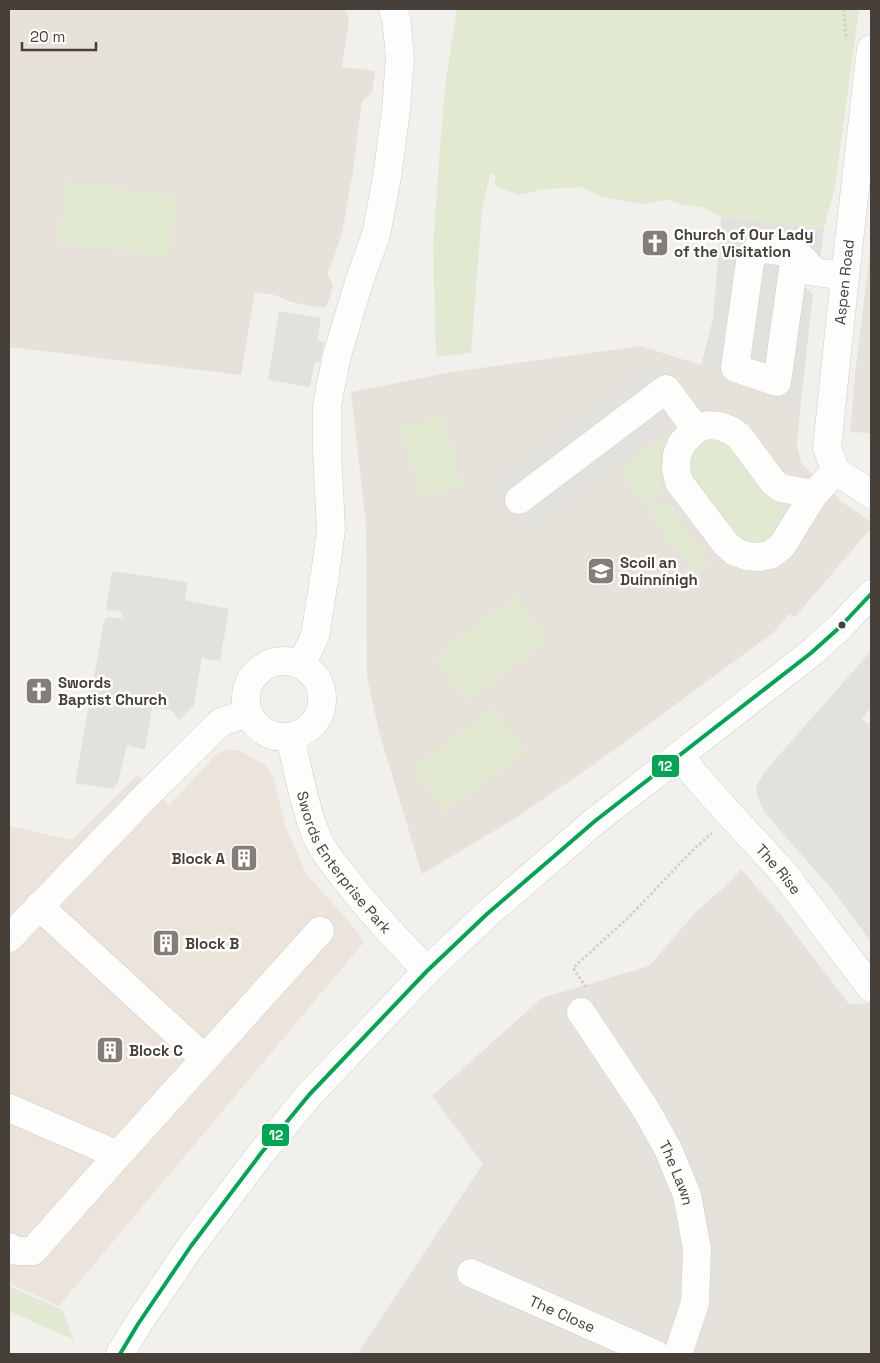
<svg xmlns="http://www.w3.org/2000/svg" width="880" height="1363" viewBox="0 0 880 1363" font-family="'Space Grotesk',sans-serif">
<style>
.residential{fill:#e5e1db}
.commercial{fill:#ece3da}
.education{fill:#e7e2d9}
.green{fill:#e1e9d0}
.parking{fill:#e3e1de}
.lines{fill:none;stroke-linecap:round;stroke-linejoin:round}
.minor-casing{stroke:#d0cdca;stroke-width:29}
.path{stroke:#d2d0cb;stroke-width:3;stroke-dasharray:2.5 2.5;stroke-linecap:butt}
.minor{stroke:#fdfdfc;stroke-width:28}
.bus-1-casing{stroke:#fff;stroke-width:8}
.bus-1{stroke:#00a651;stroke-width:4}
.bus-dot{fill:#474039;stroke:#fff;stroke-width:2}
.labels{text-anchor:middle;dominant-baseline:central;stroke-width:5;stroke-linejoin:round;paint-order:stroke}
.poi-label{font-size:15px;font-weight:bold;fill:#474039;stroke:#fff;text-anchor:start}
.street-label{font-size:15px;fill:#474039;stroke:#fff}
.line-badge{stroke:#fff;stroke-width:2}
.badge-label{font-size:14px;text-anchor:middle;font-weight:bold;fill:#fff}
</style>
<rect width="100%" height="100%" fill="#f2f0ed"/>
<path class="residential" d="M871,242V434L850,431L855,375Z
M741,869L780,914L849,1004L871,1003V1354H357L483,1164L432,1096L542,998L649,966L696,912L730,882Z"/>
<path class="commercial" d="M228,749L240,751L264,764L273,776L285,826L307,875L352,925L364,942L59,1306L9,1283V826L72,840L137,775L169,805L218,753Z"/>
<path class="education" d="M9,9H335L344,10L347,13L349,20L342,67L375,71L372,93L362,101L353,171L342,234L333,260L327,273L333,285L329,301L325,307H316L291,302L274,295L255,292L241,375L9,347Z
M641,346L701,365L800,411L797,446L801,463L841,501L868,520L871,525V528L795,617L789,614L773,633L589,768L509,822L422,874L379,732L367,676L366,524L351,392L452,372Z"/>
<path class="green" d="M457,9H859L835,186L824,229L721,217L702,207L684,205L668,200L641,204L603,197L581,187L544,189L518,195L495,186V175L490,174L482,211L471,353L436,357L433,246L440,147L446,79Z
M67,181L177,197L168,257L58,242Z
M441,415L463,485L422,498L400,429Z
M669,433C662,454 659,472 659,493L645,505L619,471Z
M702,436L729,439L775,497L784,511L783,530L772,544L744,546L687,478L686,454Z
M663,501L712,565L697,576L648,512Z
M516,596L548,641L466,701L434,657Z
M494,708L526,752L445,812L412,768Z
M9,1286L62,1310L74,1340L9,1311Z"/>
<path class="parking" d="M721,217L824,229L820,261L803,285L813,294L800,411L701,365L713,319Z
M279,311L321,318L318,340L324,343L320,362H316L314,365L310,387L268,380Z
M656,362L691,408L660,430L609,474L526,536L489,484L649,365Z
M112,571L188,582L185,600L229,609L220,661L202,658L194,705L179,720L171,710L152,708L145,750L127,745L118,783L112,789L75,783L104,620L108,617L124,619L120,611L106,610Z
M871,651V707L862,719L870,725L868,727L871,730V942L835,893L765,813L759,801L756,792L757,785L765,771Z"/>
<g class="lines">
<g class="minor-casing">
<g id="minor">
<path d="M871,49L845,276L827,448L836,471L871,494"/>
<path d="M814,271L798,254L758,248L750,262L735,368L777,382L793,269L845,276"/>
<path d="M814,494L781,488L773,482L739,436L730,430L719,426L708,425L696,429L682,443L677,455L676,469L679,482L725,543L735,552L747,556L759,557L770,555L782,546L814,494L836,471"/>
<path d="M519,500L666,389L696,429"/>
<circle cx="284" cy="699" r="38"/>
<path d="M301,665L315,636L326,567L331,530L327,450V407L330,389L337,355L360,279L376,235L387,177L396,110L400,57L396,18L393,9"/>
<path id="s1" d="M290,737C298,768 303,802 315,832C321,849 333,863 344,877C369,910 398,941 427,971"/>
<path id="s2" d="M680,755L694,774L724,808L783,872L871,988"/>
<path d="M39,906L205,1059"/>
<path d="M9,938L148,794L221,722L248,713"/>
<path id="s3" d="M581,1012L645,1108L668,1149L687,1195L697,1249L695,1303L678,1354"/>
<path d="M9,1108L118,1155L320,931"/>
<path d="M9,1247L17,1251H33L118,1155"/>
<path id="s4" d="M471,1273L655,1354"/>
<path d="M120,1354L138,1324L191,1246L262,1152L309,1095L427,971L487,914L595,821L811,653L840,627L871,594"/>
</g>
</g>
<path class="path" d="M844,9L846,39
M586,987L573,968L630,916L693,850L712,833"/>
<use href="#minor" class="minor"/>
<g class="bus-1-casing">
<path id="bus-1" d="M120,1354L138,1324L191,1246L262,1152L309,1095L427,971L487,914L595,821L811,653L840,627L871,594"/>
</g>
<use href="#bus-1" class="bus-1"/>
</g>
<defs>
<g id="church-square" transform="scale(1.4375)"><rect x="-9" y="-9" width="18" height="18" rx="4" fill="#837e78" stroke="#fff"/><path d="M-1.2-6h2.4v3.5h3.3v2.4h-3.3V6h-2.4V-.1h-3.3v-2.4h3.3Z" fill="#fff"/></g>
<g id="school-square" transform="scale(1.4375)"><rect x="-9" y="-9" width="18" height="18" rx="4" fill="#837e78" stroke="#fff"/><path d="M0-5L7-2L0 1L-7-2ZM-4 1L0 2.5L4 1V4Q0 6-4 4Z" fill="#fff"/></g>
<g id="building-square" transform="scale(1.4375)"><rect x="-9" y="-9" width="18" height="18" rx="4" fill="#837e78" stroke="#fff"/><path d="M-4-6H4V6H1V3H-1V6H-4ZM-2.5-4.3h1.7v1.8h-1.7ZM.8-4.3h1.7v1.8H.8ZM-2.5-1h1.7V.8h-1.7ZM.8-1h1.7V.8H.8Z" fill="#fff"/></g>
</defs>
<g fill-rule="evenodd">
<use href="#church-square" x="655" y="243"/>
<use href="#school-square" x="601" y="571"/>
<use href="#church-square" x="39" y="691"/>
<use href="#building-square" x="244" y="858"/>
<use href="#building-square" x="166" y="943"/>
<use href="#building-square" x="110" y="1050"/>
</g>
<circle class="bus-dot" cx="842" cy="625" r="4.5"/>
<g class="labels">
<g class="poi-label">
<text x="674" y="234">Church of Our Lady<tspan x="674" dy="17">of the Visitation</tspan></text>
<text x="620" y="562">Scoil an<tspan x="620" dy="17">Duinnínigh</tspan></text>
<text x="58" y="682">Swords<tspan x="58" dy="17">Baptist Church</tspan></text>
<text x="225" y="858" text-anchor="end">Block A</text>
<text x="185" y="943">Block B</text>
<text x="129" y="1050">Block C</text>
</g>
<g class="street-label">
<text transform="translate(844 282) rotate(-84)">Aspen Road</text>
<text stroke="none"><textPath href="#s1" startOffset="139">Swords Enterprise Park</textPath></text>
<text stroke="none"><textPath href="#s2" startOffset="151">The Rise</textPath></text>
<text stroke="none"><textPath href="#s3" startOffset="188">The Lawn</textPath></text>
<text stroke="none"><textPath href="#s4" startOffset="100">The Close</textPath></text>
</g>
</g>
<g class="line-badge">
<rect x="651" y="754" width="29" height="24" rx="5" fill="#00a651"/>
<rect x="261" y="1123" width="29" height="24" rx="5" fill="#00a651"/>
</g>
<g class="badge-label">
<text x="665" y="771">12</text>
<text x="276" y="1140">12</text>
</g>
<rect width="880" height="1363" fill="none" stroke="#474039" stroke-width="20"/>
<path d="M22 42v8h74v-8" fill="none" stroke="#474039" stroke-width="2.5"/>
<text x="30" y="42" font-size="15" fill="#474039" stroke="#ffffff" stroke-width="4" paint-order="stroke">20 m</text>
</svg>
